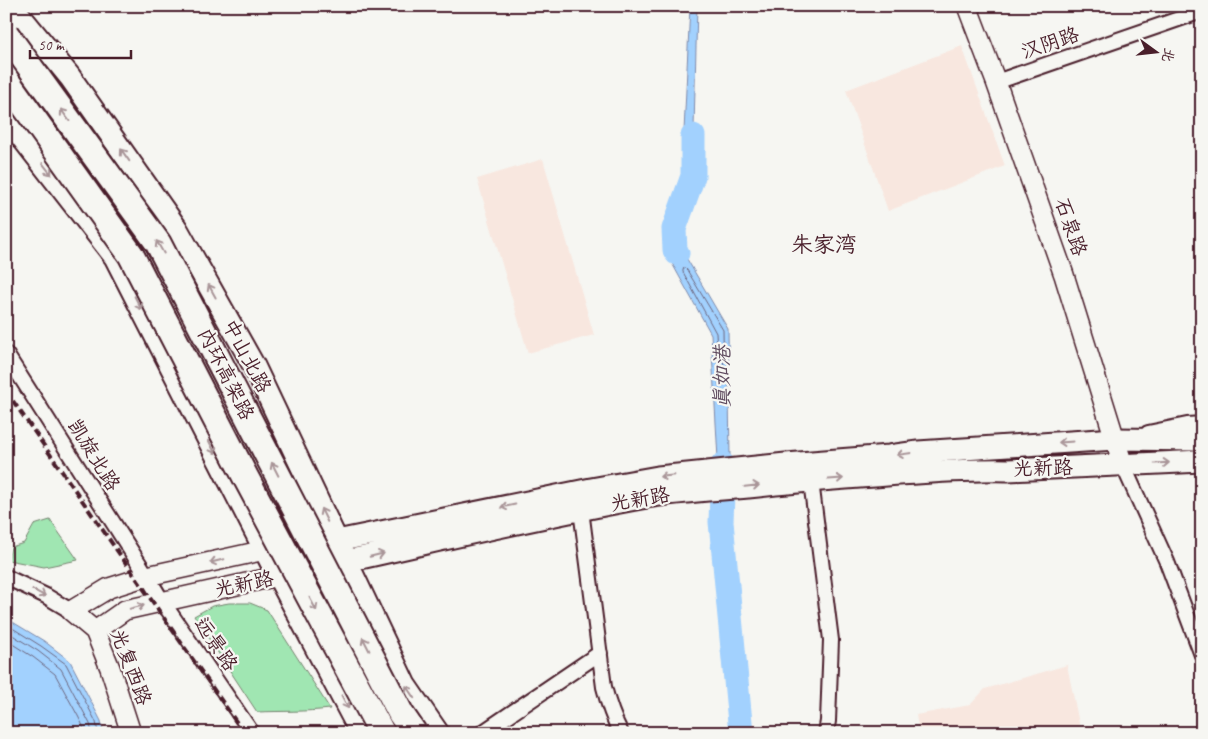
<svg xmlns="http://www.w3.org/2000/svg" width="1208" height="739" viewBox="0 0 1208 739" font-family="Caveat,'LXGW WenKai TC',sans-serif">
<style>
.built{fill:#f8e7df}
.green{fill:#a0e6b2;stroke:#75826e}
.water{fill:#a2d1fe;stroke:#7f8aaa}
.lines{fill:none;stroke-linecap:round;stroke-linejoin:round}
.shore{stroke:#6d667f;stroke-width:1}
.river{stroke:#a2d1fe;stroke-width:25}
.street-casing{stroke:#4a1f2b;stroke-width:18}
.secondary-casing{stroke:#4a1f2b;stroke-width:22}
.primary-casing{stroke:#4a1f2b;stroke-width:25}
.street{stroke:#f6f6f2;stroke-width:14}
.secondary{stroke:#f6f6f2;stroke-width:19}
.primary{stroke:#f6f6f2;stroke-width:21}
.rail{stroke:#4a1f2b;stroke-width:4;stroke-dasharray:8 4;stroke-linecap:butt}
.highway-bridge-casing{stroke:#4a1f2b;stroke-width:29;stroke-linecap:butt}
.highway-bridge{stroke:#f6f6f2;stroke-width:25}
.oneway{stroke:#a99598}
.labels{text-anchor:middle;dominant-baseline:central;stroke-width:4.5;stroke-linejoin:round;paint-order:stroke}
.street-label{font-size:20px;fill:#4a1f2b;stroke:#f6f6f2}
.water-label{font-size:21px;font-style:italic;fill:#604c60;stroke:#f6f6f2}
.quarter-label{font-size:22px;fill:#4a1f2b;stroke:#f6f6f2}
</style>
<rect width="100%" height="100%" fill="#f6f6f2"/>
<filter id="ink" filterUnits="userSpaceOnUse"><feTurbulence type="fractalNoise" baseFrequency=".02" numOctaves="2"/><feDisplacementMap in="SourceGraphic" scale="10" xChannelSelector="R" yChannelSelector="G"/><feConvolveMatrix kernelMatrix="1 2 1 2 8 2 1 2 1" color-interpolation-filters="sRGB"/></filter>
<g filter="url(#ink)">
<path class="built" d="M962,46L1005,166L888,211L846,90Z
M543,159L594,335L528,353L477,179Z
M1067,665L1081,733H919L916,715L970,705L985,689Z"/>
<path class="green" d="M50,520L78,560L44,567L8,560L11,547L24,543L34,525Z
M229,603H250L267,610L330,709C305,712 281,711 257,712L194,616L212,606Z"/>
<path class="water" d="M690,6H697L693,169L677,220L684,254L728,329L730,457L718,459L711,334L668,256L665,227L682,173Z
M6,618L44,641L70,661L101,721L103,733H6Z"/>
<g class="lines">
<path class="shore" d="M685,268L687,270L723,330L724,384L722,387H720L719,385L716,333L683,272V269Z
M6,624L41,646L66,664L96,722L98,733
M6,631L38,651L61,669L90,724L92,733
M6,640L33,657L55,674L78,716L83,726L84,733"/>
<path class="river" d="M677,253L675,250L674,229L693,176V136
M723,465L721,522L741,733"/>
<g class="street-casing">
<path id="street" d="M996,82L1202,11
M6,354L147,576L162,601L252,733
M1148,433L1187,425L1202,424
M1123,465L1167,562L1202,655
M811,481L831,640L828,721L826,733
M581,510L604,687C608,703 613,718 621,733
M6,577L46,596L71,611
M482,733L600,653"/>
</g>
<g class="secondary-casing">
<path id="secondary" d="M967,6L996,82L1064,275L1123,465
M95,631L125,610L278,576
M131,733L110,668L95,631L71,611L109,588L147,576L265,550"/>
</g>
<g class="primary-casing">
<path id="primary" d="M12,6L70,77L177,229L254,366L405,685L438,733
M6,117L115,257L278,576L361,733
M265,550L337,541L591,489L658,477L786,464L889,456L918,452L1115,439L1202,440
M278,576C401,550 523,519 647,497C681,491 714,490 748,487C798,481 848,478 899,474C935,472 971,469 1008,470L1202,461"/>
</g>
<use href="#street" class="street"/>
<use href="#secondary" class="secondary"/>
<use href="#primary" class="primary"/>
<path class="rail" d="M6,391L244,733"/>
<g class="highway-bridge-casing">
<path id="highway-bridge" d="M6,34L158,243L401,714L414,733
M6,80L131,255L246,478L382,733"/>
</g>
<use href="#highway-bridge" class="highway-bridge"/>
</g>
<defs><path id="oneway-shaft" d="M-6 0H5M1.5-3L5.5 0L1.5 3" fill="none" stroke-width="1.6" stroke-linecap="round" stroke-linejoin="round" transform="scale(1.25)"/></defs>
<g class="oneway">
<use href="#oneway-shaft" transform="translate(65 115) rotate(-126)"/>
<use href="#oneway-shaft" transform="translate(125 155) rotate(-125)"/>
<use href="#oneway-shaft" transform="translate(47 169) rotate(52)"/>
<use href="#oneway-shaft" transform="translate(160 247) rotate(-120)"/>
<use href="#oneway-shaft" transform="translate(212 291) rotate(-119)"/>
<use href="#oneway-shaft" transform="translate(138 303) rotate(63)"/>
<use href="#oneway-shaft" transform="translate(1066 442) rotate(176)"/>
<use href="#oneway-shaft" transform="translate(212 447) rotate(63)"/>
<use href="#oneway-shaft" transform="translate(904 454) rotate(172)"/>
<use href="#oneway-shaft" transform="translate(1162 463) rotate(-3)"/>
<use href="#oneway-shaft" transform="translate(275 469) rotate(-117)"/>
<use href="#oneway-shaft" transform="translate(667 476) rotate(174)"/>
<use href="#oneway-shaft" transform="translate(836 479) rotate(-4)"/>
<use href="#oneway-shaft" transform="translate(752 486) rotate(-6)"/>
<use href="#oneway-shaft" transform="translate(508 506) rotate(168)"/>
<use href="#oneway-shaft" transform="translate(324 515) rotate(-116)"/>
<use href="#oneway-shaft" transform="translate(377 555) rotate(-13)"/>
<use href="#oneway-shaft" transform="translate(217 561) rotate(167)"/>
<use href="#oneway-shaft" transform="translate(39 593) rotate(28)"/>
<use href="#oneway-shaft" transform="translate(313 604) rotate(62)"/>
<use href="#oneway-shaft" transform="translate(137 607) rotate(-14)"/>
<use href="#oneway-shaft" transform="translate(366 644) rotate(-117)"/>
<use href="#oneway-shaft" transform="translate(410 692) rotate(-124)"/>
<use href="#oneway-shaft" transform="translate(345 702) rotate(62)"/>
</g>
</g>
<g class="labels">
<g class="street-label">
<text transform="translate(1050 43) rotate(-19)">汉阴路</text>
<text transform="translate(1071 227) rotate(71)">石泉路</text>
<text transform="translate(247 356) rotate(62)">中山北路</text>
<text transform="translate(226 374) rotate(63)">内环高架路</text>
<text transform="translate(94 455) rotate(58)">凯旋北路</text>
<text transform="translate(1043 468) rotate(-2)">光新路</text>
<text transform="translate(640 499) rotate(-10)">光新路</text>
<text transform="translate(244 584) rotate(-12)">光新路</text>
<text transform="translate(216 644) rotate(56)">远景路</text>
<text transform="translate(131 667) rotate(69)">光复西路</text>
</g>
<g class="water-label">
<text transform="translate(722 377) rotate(-90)">真如港</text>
</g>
<g class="quarter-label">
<text x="824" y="245">朱家湾</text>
</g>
</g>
<rect width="1208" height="739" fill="none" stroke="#f6f6f2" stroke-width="25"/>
<rect x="12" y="12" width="1183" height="714" fill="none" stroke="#4a1f2b" stroke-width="2" filter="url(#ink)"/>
<g transform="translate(1156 52) rotate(105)" stroke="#f6f6f2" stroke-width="4" paint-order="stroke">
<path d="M0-4L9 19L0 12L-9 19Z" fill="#4a1f2b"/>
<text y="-8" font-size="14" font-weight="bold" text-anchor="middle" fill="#4a1f2b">北</text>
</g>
<path d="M30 50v8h101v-8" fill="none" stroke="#4a1f2b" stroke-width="2.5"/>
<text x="38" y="50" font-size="15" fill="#4a1f2b" stroke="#f6f6f2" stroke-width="4" paint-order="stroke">50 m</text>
</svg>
